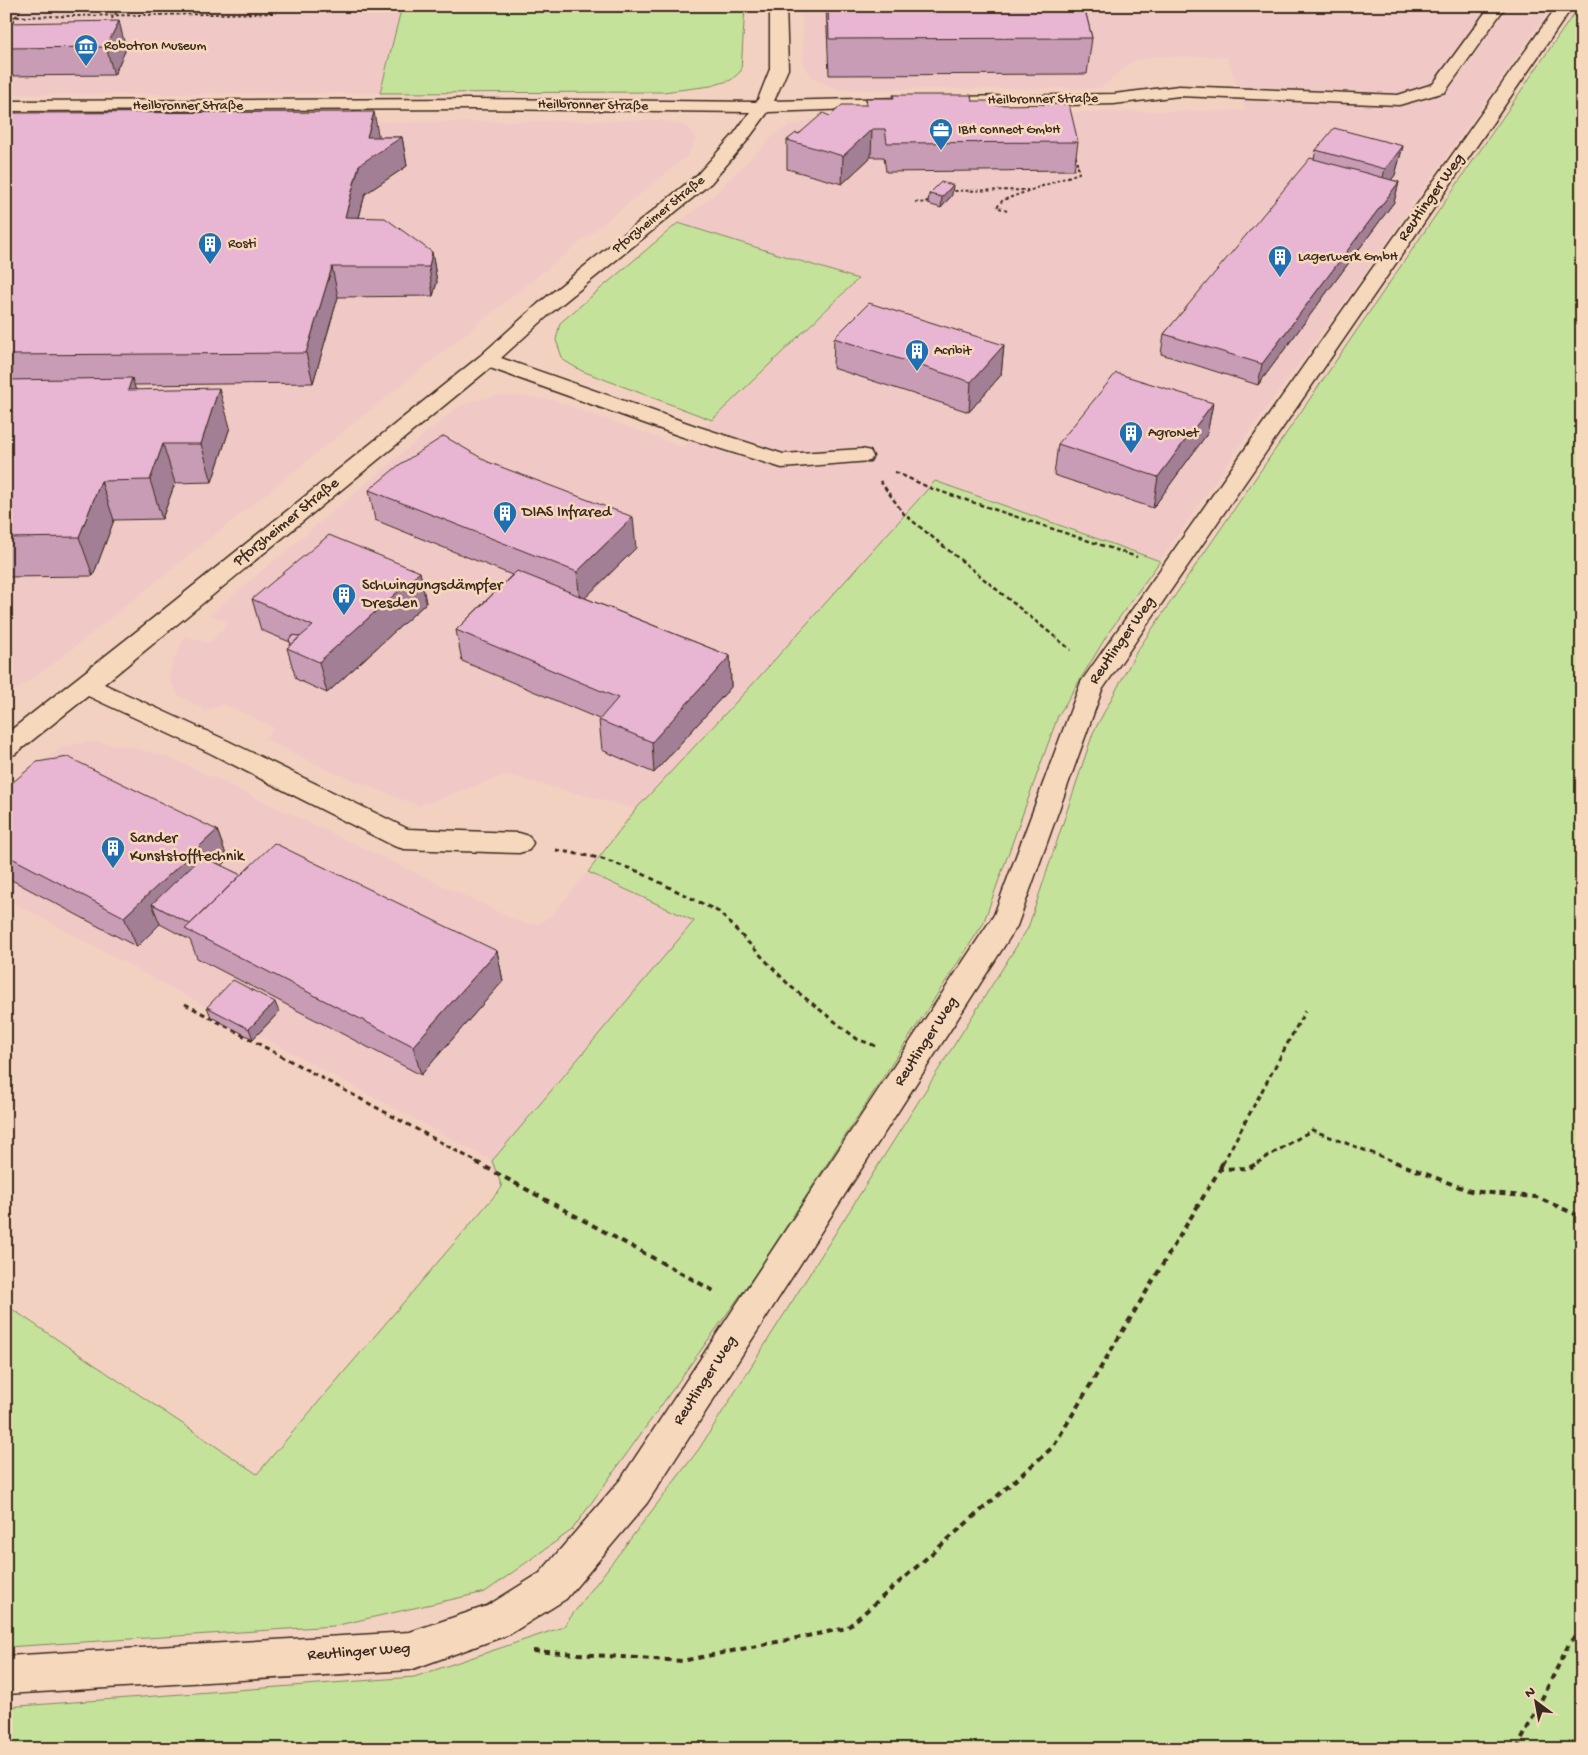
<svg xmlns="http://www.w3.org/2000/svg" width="1588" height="1755" viewBox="0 0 1588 1755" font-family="'Gochi Hand',sans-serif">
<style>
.built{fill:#f0c9c6}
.green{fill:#c4e29a;stroke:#80865c}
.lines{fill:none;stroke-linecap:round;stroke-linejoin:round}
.minor-casing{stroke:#3b2a1e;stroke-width:3}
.path-far3{stroke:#3b2a1e;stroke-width:2;stroke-dasharray:3 2.5;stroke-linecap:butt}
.path-far2{stroke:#3b2a1e;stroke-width:2.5;stroke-dasharray:4.5 3;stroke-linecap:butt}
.path-far1{stroke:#3b2a1e;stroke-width:3;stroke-dasharray:5 4;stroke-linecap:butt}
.path{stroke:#3b2a1e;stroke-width:4;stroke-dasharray:6 5;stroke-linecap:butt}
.minor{fill:#f6d8bc;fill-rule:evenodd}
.wall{fill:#c89cb5;stroke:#3b2a1e}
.shaded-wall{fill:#a27f94;stroke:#3b2a1e}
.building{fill:#e8b5d3;stroke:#3b2a1e}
.labels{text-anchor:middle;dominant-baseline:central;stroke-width:5;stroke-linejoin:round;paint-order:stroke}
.far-poi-label{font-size:14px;fill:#3b2a1e;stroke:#f6d8bc;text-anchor:start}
.far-street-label{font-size:14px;fill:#3b2a1e;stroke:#f6d8bc}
.street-label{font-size:16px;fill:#3b2a1e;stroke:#f6d8bc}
.poi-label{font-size:16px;fill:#3b2a1e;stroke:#f6d8bc;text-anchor:start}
</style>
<rect width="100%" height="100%" fill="#f3d1c1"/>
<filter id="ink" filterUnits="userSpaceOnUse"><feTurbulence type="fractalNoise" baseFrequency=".02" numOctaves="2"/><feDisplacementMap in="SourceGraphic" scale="10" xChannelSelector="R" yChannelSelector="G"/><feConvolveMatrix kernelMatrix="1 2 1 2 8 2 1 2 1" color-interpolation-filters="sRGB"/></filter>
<g filter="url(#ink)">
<path class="built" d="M6,6H402L380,93L6,95Z
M802,6H1552L1351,293L1267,407L1160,561L935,481L751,686L636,809L506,775L419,806L332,772L264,739L274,728L224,704L206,711L178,695L168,677L172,663L185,635L209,643L229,622L209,615L457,407L475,400L499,395L522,396L554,400L684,447L857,279L678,223L713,195L774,135L786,127L809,120L840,115L1245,110L1227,57H1155L1133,61L1101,88L838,90L813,78L803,65Z
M660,120L688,126L696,138L688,156L61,658L6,697V125Z
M88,741L128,746L165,756L185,764L523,923L538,924L550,916L588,872L695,920L492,1161L6,899V788L60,748Z"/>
<path class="green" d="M402,6H745L741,71L731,80L711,86L663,92L380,93Z
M1577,6H1582V1749H6V1707L414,1677L563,1627L699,1449L1028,928L1093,733L1137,651L1577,9Z
M678,223L858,279L712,420L582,371L563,360L556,340L560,323Z
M935,481L1160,561L1109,632L1058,716L983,924L754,1276L572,1530L485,1592L334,1626L6,1647V1305L257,1474L502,1187L492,1161L694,921L588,872L636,809L751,686Z"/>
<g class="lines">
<g class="minor-casing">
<path id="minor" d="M770,6H786L788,69L774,101L902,98L908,99L911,103L908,107L768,112L746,142L711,183L552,312L501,358L696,426L783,454L862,449L870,451L873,456L870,461L782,468L680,436L490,368L104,684L228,741L408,829L519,833L529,836L533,843L529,850L519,853L404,849L394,846L210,753L88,696L15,754L6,757V734L142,627L480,356L538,304L697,175L734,134L750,112L473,109L6,111V101L473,99L757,102L770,69Z
M1490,6H1506L1445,92L1399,105L1179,96L1114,104L955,107L949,106L946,102L949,98L955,97L1114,94L1179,86L1398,95L1433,84Z
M1557,6H1573L1102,690L1017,926L647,1503L566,1599L510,1634L410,1670L6,1694V1656L410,1632L487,1606L540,1573L621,1479L994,915L1081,682Z"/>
</g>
<path class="path-far3" d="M6,17L276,13
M110,24L113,16L123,6
M6,31L23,6
M949,191L1028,190
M915,202L925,203L930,198
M1007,211L997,207L1003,200L1079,173L1075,152"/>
<path class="path-far2" d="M895,472L930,488L1137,557
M880,481L904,514L1071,650"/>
<path class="path-far1" d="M556,850L599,858L637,871L719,912L790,986L857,1039L876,1046
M185,1004L479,1163
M1223,1163L1305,1011
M1257,1163L1312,1130L1398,1163"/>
<path class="path" d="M476,1162L714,1291
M1395,1162L1470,1191L1536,1197L1582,1217
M1220,1168L1223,1162
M533,1651L682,1661L847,1628L1053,1447L1220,1169L1249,1168L1259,1162
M1517,1749L1570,1642L1582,1628"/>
<use href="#minor" class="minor"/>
</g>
<path class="wall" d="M826,6H1084L1092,38L1087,74L829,75Z
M6,23L126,49L114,75L6,76Z
M893,95L972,101L994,105L1078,142L1074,170L886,172L884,157H871L842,184L787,169V140L830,116L866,105V98H893Z
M6,113L379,137H402L407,166L365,194L359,218L432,252L437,282L433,296L338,297L313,383L134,385L135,389L230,427L212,482L175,483L162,519L114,520L93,576L6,577Z
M1403,146L1395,175L1391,180L1399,182L1394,202L1258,385L1161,354L1164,334L1314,159L1316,150Z
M929,194L952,195L941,208L928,204Z
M834,338L1004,345L1001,375L969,412L833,368Z
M1213,403L1207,434L1153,508L1054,475L1058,444Z
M488,462L636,548L585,598L730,656L731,687L654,773L602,750L599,720V719L462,661L456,630L512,575L375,520L369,490Z
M420,572L426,603L327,693L296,679L287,648L291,645L290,642L261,630L252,599Z
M6,788L217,830L228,860L221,866L241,875L497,951L503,981L421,1075L197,958L190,940L160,924L137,947L6,877Z
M207,1007L279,1012L253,1039L211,1017Z"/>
<path class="shaded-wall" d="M119,21L126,49L114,75L106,47Z
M374,112L379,140L402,137L407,166L365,194L351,247L345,217Z
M872,129L871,157L842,184L843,156Z
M1403,146L1395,175L1378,198L1385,169Z
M1399,182L1394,202L1258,385L1262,364Z
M953,185L952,195L941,208L942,197Z
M432,252L437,282L433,296L429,267Z
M332,267L338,297L313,383L306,353Z
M1004,345L1001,375L969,412L971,382Z
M132,378L144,417L128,390Z
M219,388L230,427L212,482L201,444Z
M1213,403L1207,434L1153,508L1158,477Z
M163,444L175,483L162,519L150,480Z
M101,481L114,520L93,576L79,537Z
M633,517L636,548L580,603L577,572Z
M420,572L426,603L327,693L319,662Z
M730,656L731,687L654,773L652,742Z
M217,830L228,860L171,914L152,904L160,924L137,947L124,917Z
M497,951L503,981L421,1075L413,1046Z
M275,1002L279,1012L253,1039L249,1029Z"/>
<path class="building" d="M828,6H1084L1092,38L829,39Z
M119,21L106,47L6,48V23Z
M893,95H971L972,101H993L994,105L1069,104L1078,142L887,143L885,129H872L843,156L787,140L796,133L799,134L823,113L830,116L842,105H867L866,98H894Z
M374,112L367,137H402L359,165L345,217L385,218L432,252L429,267H332L306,353L6,355V113Z
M1334,128L1403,146L1385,169L1316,150Z
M1310,158L1399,182L1262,364L1164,334Z
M941,182L953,185L942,197L929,194Z
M869,303L1004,345L971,382L834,338Z
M1116,373L1213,403L1158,477L1058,444Z
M132,378L128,390L219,388L201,444H163L150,480L101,481L79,537L6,538V380Z
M444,436L488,462L633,517L577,572L369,490L399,465Z
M329,535L420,572L319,662L287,648L313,626L252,599Z
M517,571L730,656L652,742L599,720L618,698L456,630Z
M294,635L300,637L291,645L289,639Z
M68,757L217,830L124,917L6,855V788L37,762Z
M274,843L497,951L413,1046L185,929Z
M202,856L241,875L190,924L152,904Z
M233,980L275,1002L249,1029L207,1007Z"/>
</g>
<defs>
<g id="museum-pin" transform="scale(1.25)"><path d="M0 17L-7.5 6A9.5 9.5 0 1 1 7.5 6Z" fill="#1f6fb2" stroke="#f6d8bc"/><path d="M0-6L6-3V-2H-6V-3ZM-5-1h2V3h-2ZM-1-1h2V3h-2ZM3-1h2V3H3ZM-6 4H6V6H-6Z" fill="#fff"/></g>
<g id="office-pin" transform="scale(1.25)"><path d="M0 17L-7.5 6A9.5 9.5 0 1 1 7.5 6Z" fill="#1f6fb2" stroke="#f6d8bc"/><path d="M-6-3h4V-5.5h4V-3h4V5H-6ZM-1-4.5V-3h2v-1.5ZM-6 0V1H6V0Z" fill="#fff"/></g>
<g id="building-pin" transform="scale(1.25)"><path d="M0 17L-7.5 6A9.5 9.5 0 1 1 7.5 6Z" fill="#1f6fb2" stroke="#f6d8bc"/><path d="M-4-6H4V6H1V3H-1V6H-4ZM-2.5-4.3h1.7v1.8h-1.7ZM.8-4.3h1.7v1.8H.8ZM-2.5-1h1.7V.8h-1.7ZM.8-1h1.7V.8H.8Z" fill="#fff"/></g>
</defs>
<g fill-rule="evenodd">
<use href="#museum-pin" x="86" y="46"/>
<use href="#office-pin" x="941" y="130"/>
<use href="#building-pin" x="210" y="244"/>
<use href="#building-pin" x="1280" y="257"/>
<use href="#building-pin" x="917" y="351"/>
<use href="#building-pin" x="1131" y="433"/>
<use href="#building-pin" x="505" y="513"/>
<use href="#building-pin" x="344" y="595"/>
<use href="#building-pin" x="113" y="848"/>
</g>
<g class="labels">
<g class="far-poi-label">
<text x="104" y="46">Robotron Museum</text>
<text x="958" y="130">IBH connect GmbH</text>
<text x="228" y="244">Rosti</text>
<text x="1298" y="257">Lagerwerk GmbH</text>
<text x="934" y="351">Acribit</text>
<text x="1148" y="433">AgroNet</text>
</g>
<g class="far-street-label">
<text transform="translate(1043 100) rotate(-1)">Heilbronner Straße</text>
<text x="188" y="106">Heilbronner Straße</text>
<text transform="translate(593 106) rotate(1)">Heilbronner Straße</text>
<text transform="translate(659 215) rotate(-39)">Pforzheimer Straße</text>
</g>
<g class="street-label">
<text transform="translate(1432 198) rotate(-55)">Reutlinger Weg</text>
<text transform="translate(287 523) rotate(-39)">Pforzheimer Straße</text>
<text transform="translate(1123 641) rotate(-55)">Reutlinger Weg</text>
<text transform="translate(927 1042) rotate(-57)">Reutlinger Weg</text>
<text transform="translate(706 1381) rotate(-57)">Reutlinger Weg</text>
<text transform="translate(359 1653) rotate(-4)">Reutlinger Weg</text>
</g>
<g class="poi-label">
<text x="522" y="513">DIAS Infrared</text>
<text x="362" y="586">Schwingungsdämpfer<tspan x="362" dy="18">Dresden</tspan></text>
<text x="130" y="839">Sander<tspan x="130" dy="18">Kunststofftechnik</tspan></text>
</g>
</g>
<rect width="1588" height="1755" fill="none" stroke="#f6d8bc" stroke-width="25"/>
<rect x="12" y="12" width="1563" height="1730" fill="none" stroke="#3b2a1e" stroke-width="2" filter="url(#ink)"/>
<g transform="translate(1536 1702) rotate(328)" stroke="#f6d8bc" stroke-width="4" paint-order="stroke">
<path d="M0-4L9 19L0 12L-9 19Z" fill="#3b2a1e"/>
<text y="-8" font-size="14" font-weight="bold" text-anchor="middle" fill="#3b2a1e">N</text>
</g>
</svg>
